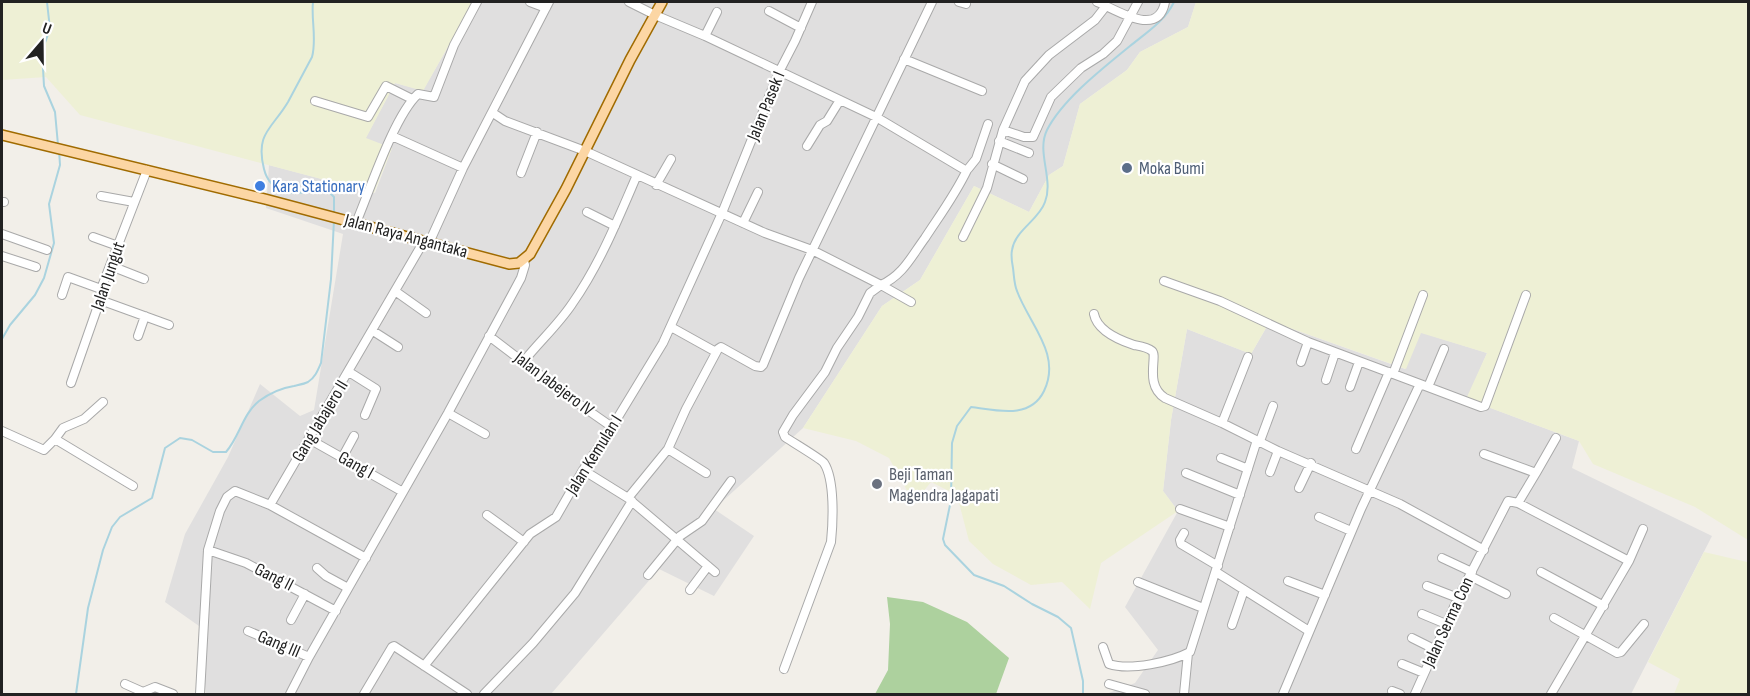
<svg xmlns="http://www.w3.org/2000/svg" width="1750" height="696" viewBox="0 0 1750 696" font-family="'Sofia Sans Condensed',sans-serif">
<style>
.residential{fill:#e0dfdf}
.farmland{fill:#eef0d5}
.forest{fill:#add19e}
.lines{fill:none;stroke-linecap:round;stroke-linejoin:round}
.stream{stroke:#aad3df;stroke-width:2}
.minor-casing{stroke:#a9a9a9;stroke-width:10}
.major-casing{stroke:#a06b00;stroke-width:12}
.minor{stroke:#fff;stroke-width:8}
.major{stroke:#fcd6a4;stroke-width:9}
.service-dot{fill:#5c6f8a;stroke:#fff;stroke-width:2}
.shop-dot{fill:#3f7fe0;stroke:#fff;stroke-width:2}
.worship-dot{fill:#6b7280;stroke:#fff;stroke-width:2}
.labels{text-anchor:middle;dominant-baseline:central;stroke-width:4.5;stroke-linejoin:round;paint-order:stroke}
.street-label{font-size:18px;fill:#222;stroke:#fff}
.service-label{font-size:18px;fill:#4e5e75;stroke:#fff;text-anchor:start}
.shop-label{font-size:18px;fill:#366cbe;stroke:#fff;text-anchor:start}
.worship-label{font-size:18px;fill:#5b616d;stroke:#fff;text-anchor:start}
</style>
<rect width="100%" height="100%" fill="#f2efe9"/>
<path class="residential" d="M474,2H1196L1188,27L1140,52L1127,70L1080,104L1063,166L1049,175L1029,212L974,186L920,280L882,306L803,428L714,509L754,536L714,596L659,569L551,694H206L199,626L165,602L185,534L228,457L260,384L300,416L314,410L343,234L266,208L269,165L375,193L392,148L365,139L395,83L423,90Z
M1270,321L1405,369L1420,332L1487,353L1467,399L1579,441L1572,468L1712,536L1631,694H1106L1135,683L1158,650L1125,607L1178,511L1163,491L1171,420L1187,329L1251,354Z"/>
<path class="farmland" d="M2,2H473L423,91L395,83L366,138L392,148L374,193L80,115L46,77L2,80Z
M1196,2H1748V540L1695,507L1593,464L1579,441L1466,399L1487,353L1421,333L1406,369L1270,321L1251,354L1187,329L1171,420L1163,491L1178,511L1101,563L1090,609L1062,582L1031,585L993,564L969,541L957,495L931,482L914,503L889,458L856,441L803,428L882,306L920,280L974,186L1029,212L1049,175L1063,166L1080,104L1127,70L1140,52L1188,27Z
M1704,552L1747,562L1748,556V694H1674L1680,679L1648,662Z"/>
<path class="forest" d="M887,597L923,602L967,622L1009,658L996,694H875L888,670L890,624Z"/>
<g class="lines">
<path class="stream" d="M47,2L50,29L42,51L44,86L55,112L58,145
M313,2C311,20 317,39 312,57C304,72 296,87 288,102C272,129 255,133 264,169C267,181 273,187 285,191C300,196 312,189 326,189L334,197V214
M2,339L10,325L35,295L44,278L54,243L49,204L60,165L59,150
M76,694L88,608L103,550L112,527L120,517L152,498L165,448L180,438L192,440L213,452H226C240,436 242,415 259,401C270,393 281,388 294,386C298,385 304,384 308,382C315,378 318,370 321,363L331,279L334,220
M1083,694V681L1071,628L1058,617L1032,604L1004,586L974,575L945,545L943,539L951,500L952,443L957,426L971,407C996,410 1030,420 1044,391C1062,354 1029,324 1017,291C1014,284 1014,275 1013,268C1012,263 1011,255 1012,250C1015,230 1039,220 1045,202C1054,179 1036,152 1047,130C1063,99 1103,68 1130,46C1146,33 1165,21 1174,2"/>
<g class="minor-casing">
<path id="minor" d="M530,2L546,8
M629,2L655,15L705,36L876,117L965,170L968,169L976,159L988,124
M959,2L966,4
M1097,2C1116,9 1158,39 1165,2
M769,11L801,28
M705,36L717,12
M904,59L982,91
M315,101L368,117L386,86L412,99
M493,113L505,121L585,151L765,233L812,250L881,285L870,293L858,317L837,348L825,372L793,415L783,432L785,437C792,442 821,459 824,463C835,480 833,522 831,542L784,669
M1003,130L1024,137H1033L1051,97L1081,68L1103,54L1117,41L1138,2
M392,136L463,168
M999,141L1029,153
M807,146L820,125L827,121L840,100
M992,164L1023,179
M521,173L537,132
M656,185L671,159
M101,196L134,202
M2,202H4
M587,212L615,226
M356,223C370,190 394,116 418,94L434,97L454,45L477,2
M743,223L758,192
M2,234L47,250
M93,237L118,246
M963,237L987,188L1003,130L1025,81L1049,55L1095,20L1106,6
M429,243L463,168L549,2
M2,256L36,267
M111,266L144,279
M1164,281L1220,301L1308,342L1420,384L1361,509L1283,694
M881,285C903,275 911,257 925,238C940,215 955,195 967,170
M881,285L911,302
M395,291L426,313
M62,295L68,277L101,289
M100,300L169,325
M1094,314C1097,330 1119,340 1134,345C1139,346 1147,347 1152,351C1158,356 1144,385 1165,398L1222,423L1278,451L1400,504L1484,550
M671,327L716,352
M373,331L398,347
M138,336L145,316
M489,336L569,397L612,427
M524,361C539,342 558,325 572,304C600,264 618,219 637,175
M1301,362L1308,342
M349,372L376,389L365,415
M1393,374L1423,295
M1326,380L1335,353
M71,383L100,300L101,289L147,170
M1420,384L1481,407L1485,406L1526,295
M1350,387L1359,362
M1428,387L1444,349
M448,413L485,434
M1222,423L1248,357
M2,431L44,450L55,439L133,486
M55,439L63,428L84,419L103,402
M309,439L403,492
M1260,441L1273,406
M668,449L706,473
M1356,449L1389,372
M1484,454L1536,473L1518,503
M342,458L354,436
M1221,458L1248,469
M583,470L628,498L668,449L686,409L718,349L721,347L755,366L761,367L763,365L799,278L932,2
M1270,472L1278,451
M1186,473L1240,495
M1536,473L1556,438
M1299,488L1311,463
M629,499L715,572
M1180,509L1230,527
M487,515L524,542
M1319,517L1351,531
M1184,533L1180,540L1181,544L1218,566
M208,550L246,563L336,611
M366,558L270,505L424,241
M1442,558L1472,572
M317,568L326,576L348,588
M1216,572L1309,631
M1541,572L1604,606
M648,575L680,536L702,521L731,481
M1470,576L1506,594
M1288,581L1325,595
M1138,582L1203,608
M1427,586L1458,598
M690,590L708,566
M1422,614L1446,624
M1554,618L1617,653L1621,652L1644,624
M291,620L305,594
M1232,625L1244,590
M248,631L309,657
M1412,638L1434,649
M1103,647L1109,664C1130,671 1171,662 1190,652L1257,440
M1402,664L1424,673
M424,666L530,534L556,517L583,470L612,427L663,343L722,213L779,72L795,41L812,2
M125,684L143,692L155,687L173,694
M1109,684L1145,694
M1392,691L1400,694
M200,694L208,550L220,511L227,497L235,491L270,505
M290,694L309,657L448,413L521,278L525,265L524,260
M364,694L392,647L394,646L467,694
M484,694L533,643L575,593L632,501
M1184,694L1188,653
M1415,694L1458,598L1508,501L1518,503L1629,561
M1551,694L1629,561L1643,529"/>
</g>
<g class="major-casing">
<path id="major" d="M2,135L265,199L509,264L519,263L530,254L566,189L630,60L662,2"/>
</g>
<use href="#minor" class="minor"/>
<use href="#major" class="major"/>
</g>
<circle class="service-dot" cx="1127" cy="168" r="6"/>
<circle class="shop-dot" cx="260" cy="186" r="6"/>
<circle class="worship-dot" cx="877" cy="484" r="6"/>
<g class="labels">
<g class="street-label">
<text transform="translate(766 106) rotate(-68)">Jalan Pasek I</text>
<text transform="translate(406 236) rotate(15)">Jalan Raya Angantaka</text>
<text transform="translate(108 276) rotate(-71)">Jalan Jungut</text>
<text transform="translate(554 384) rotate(37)">Jalan Jabejero IV</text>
<text transform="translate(320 421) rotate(-59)">Gang Jabajero II</text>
<text transform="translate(594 455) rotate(-58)">Jalan Kemulan I</text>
<text transform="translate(356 465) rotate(29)">Gang I</text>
<text transform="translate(274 577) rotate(27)">Gang II</text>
<text transform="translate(1448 622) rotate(-65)">Jalan Serma Con</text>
<text transform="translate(279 644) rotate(23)">Gang III</text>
</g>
<g class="service-label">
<text x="1139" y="168">Moka Bumi</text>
</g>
<g class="shop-label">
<text x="272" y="186">Kara Stationary</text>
</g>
<g class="worship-label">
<text x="889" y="474">Beji Taman<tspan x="889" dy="21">Magendra Jagapati</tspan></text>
</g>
</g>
<rect width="1750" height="696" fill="none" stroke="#222222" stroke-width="6"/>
<g transform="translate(42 42) rotate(20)" stroke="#ffffff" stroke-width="4.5" paint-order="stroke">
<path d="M0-4.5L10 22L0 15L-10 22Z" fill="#222222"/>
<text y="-9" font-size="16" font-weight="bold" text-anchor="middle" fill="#222222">U</text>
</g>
</svg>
